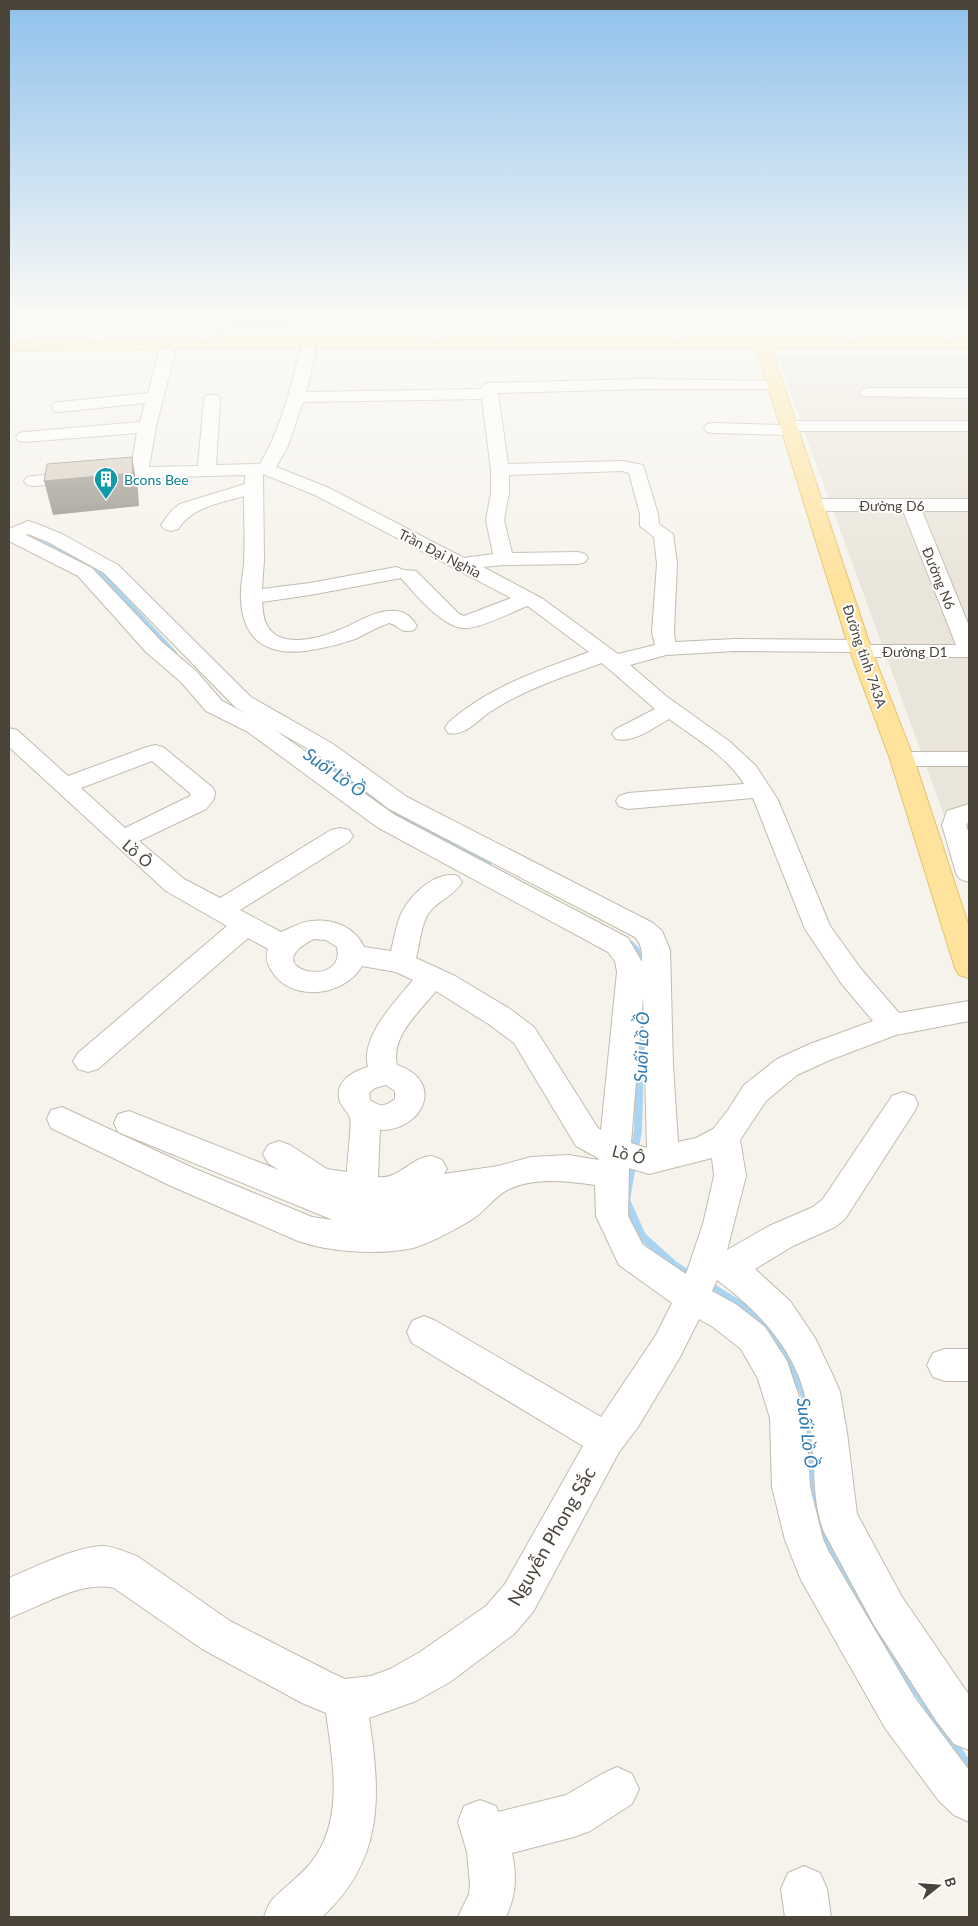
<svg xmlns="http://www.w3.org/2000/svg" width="978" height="1926" viewBox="0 0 978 1926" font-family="Lato,sans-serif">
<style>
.residential{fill:#eae5da}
.education{fill:#efe8d6}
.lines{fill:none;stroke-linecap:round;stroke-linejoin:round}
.stream-far3{stroke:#a9d4f2;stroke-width:5}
.stream-far2{stroke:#a9d4f2;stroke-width:6}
.stream-far1{stroke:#a9d4f2;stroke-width:8}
.stream{stroke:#a9d4f2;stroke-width:9}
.minor-casing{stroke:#c2bbae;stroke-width:2}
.major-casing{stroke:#e6c16a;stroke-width:2}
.minor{fill:#fff;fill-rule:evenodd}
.major{fill:#ffe39c;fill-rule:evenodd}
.wall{fill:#bab2a6}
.shaded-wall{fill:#979187}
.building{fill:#d8cfc1;stroke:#979187}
.labels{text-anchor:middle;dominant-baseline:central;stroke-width:4;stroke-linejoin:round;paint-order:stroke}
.far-culture-label{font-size:14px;fill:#0d838f;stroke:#fff;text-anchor:start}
.far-street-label{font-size:14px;fill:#4b4439;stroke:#fff}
.street-label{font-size:16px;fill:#4b4439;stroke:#fff}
.water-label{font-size:18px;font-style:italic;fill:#2e7ab2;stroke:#fff}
.near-street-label{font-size:19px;fill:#4b4439;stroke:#fff}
</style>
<rect width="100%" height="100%" fill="#f6f3ec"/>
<path class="residential" d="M777,356H969V884Z"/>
<path class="education" d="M218,318H294L293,322H303V325L309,326L306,338H274L269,335H249L243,338H212Z"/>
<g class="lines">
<path class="stream-far3" d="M28,536L94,566L175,654"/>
<path class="stream-far2" d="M317,760L393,812L488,864
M624,938L637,950L641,968
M640,1064L642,991"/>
<path class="stream-far1" d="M640,1063L638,1130L626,1200L642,1236L674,1265L693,1277
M706,1284L749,1310L783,1348L805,1396L810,1447"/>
<path class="stream" d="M810,1446L818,1522L882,1639L969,1767"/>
<g class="minor-casing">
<path id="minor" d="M14,318H29L14,338L9,340V325Z
M98,318H113L104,344L101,347H91L88,344Z
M205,318H220L213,343L210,346H200L197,343Z
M428,318H443L442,343L439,346H429L426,343Z
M658,318H672L689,342L686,345H676Z
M834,318H848L861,342L858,345H848Z
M943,321L948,323L962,343L959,346H949L935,326L938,323Z
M308,346L314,348L316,351L306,392L481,389L483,385L489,383L642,379L781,381L783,384L781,387L775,389H642L498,393L508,464L622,461L643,465L658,514L659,524L673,534L677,564L674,632L675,642L735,639L860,640L868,641L870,645H956L903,511H814L807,509L805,505L807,501L814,499H969V511H922L969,626V657H861L853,656L851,652L735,651L666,655L630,665L666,696L729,741L756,766L778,800L830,926L861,969L899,1013L969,1001V1021L896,1035L830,1060L797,1075L766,1101L740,1140L746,1176L727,1250L769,1226L813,1207L823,1199L892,1096L903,1092L914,1096L918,1104L914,1112L845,1219L835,1227L793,1246L755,1269L790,1301L815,1338L835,1380L840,1392L847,1433L857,1514L902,1597L969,1695V1750L954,1744L937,1722L874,1625L824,1532C814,1507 815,1479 813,1453C811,1433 809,1411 804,1392C791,1345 755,1308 717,1280L712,1291L737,1305L765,1327L787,1361L806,1418L810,1487L823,1539L829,1552L915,1698L969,1770V1822L954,1815L939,1801L885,1728L801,1580L785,1540L772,1487L770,1418L758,1379L741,1349L713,1327L699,1319L680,1357L638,1427L619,1452L533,1612L514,1634L450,1682L416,1701L369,1718C381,1796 384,1860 322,1917H264C266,1912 268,1904 272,1900C284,1887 298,1878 309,1865C345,1823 333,1763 326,1713L302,1703L202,1649L114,1588C81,1580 40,1607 9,1618V1578C35,1567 71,1549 100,1546C111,1545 126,1552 137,1556L230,1621L332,1673L345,1679L371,1676L390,1669L420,1652L486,1606L505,1584L583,1446L412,1343L407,1332L412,1321L424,1316L436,1321L601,1417L656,1335L672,1303L619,1265L596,1216L595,1185C568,1181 535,1177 509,1189C496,1195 486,1210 474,1218C461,1227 423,1247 408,1249C375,1255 330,1252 298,1241L171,1186L51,1128L47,1119L51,1110L62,1107L193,1168L312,1217L333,1220L118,1132L114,1123L118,1114L129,1111L279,1170L268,1163L263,1154L268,1145L279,1141L290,1145L327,1169L347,1172C347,1162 352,1125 350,1118C348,1111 339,1105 339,1098C336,1080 354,1071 368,1067C360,1037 395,1002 413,980L396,972L362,966C344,997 290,1003 271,970C267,963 265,957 268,949L248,938L98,1069L88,1072L78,1069L73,1061L78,1053L227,926L166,891L9,747V728L17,730L68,776L147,747L155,745L163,747L212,787L215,792L214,799L206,809L139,841L184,879L220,898L331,830L340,828L349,830L353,836L349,842L240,910L281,932C291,928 301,922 311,921C333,918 355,927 364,947L391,951C394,939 396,925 401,914C410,895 436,870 458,876L462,882C455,894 442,899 432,909C421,920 420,944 416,958L455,976L510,1009L534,1027L598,1128L601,1130L617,972L615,961L608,952L377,827L248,732L206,711L181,682L146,652L78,576L9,541V529L28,521L35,523L62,534L118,565L251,697L333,744L407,797L653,923L662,931L670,950L673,1066L678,1142L696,1138L713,1129L728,1110L744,1085L777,1059L810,1044L873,1021L841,983L805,929L753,798L628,809L619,806L616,801L619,796L628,793L744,784C727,756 695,738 669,719C653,728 634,743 616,739L612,734L616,729L655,709L602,663C565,676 526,689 493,710C478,719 466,737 448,733L445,728L448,723C488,687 540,670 589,652L529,607L527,606C510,613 486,626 468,628C445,631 415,594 401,578L310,595L262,602C263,611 263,620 268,627C281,649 321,638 339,630C357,623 376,609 397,611C406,612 413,619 417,626L414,630C399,634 401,626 389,623C377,627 366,634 355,639C344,643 333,646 322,648C278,658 243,649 241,599C240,587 243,576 244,564C245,542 244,519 244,496C218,504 194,506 178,529L171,531L164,529L161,525L172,510L180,504L245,484V475L139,478L33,486L27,485L24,481L27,477L33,476L131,468L137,433L25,442L19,441L16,437L19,433L25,432L140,422L145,403L60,412L54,411L52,407L54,403L60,402L148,393L159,352L161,349H173L175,352L156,427L149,467L198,466L204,399L206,395H218L220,399L216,465L260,464C281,428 290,390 300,351L302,348ZM482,399L491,470V493L486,520L493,554L464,558L327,487L276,467L287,448L303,402ZM622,471L629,473L640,514V526L654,537L657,564L652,632L655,645L618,654L543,599L483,567L504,565L578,564L585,562L588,558L585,554L578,552L512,553L504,520L509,493V475ZM263,474L315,495L511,598L464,616L459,614L416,571L404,570L396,567L310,583L262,589L264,560ZM28,534L48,542L104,573L235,707L247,714L222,701L197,672L162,642L92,568L26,535ZM275,730L317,754L389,809L635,937C642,945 642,951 642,962L628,938L395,815ZM152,761L191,794L190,796L125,828L81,788ZM314,939L326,940L337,947C347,991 253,969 314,939ZM436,991L490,1025L514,1043L576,1146L598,1158V1160L569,1155L531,1157L498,1166L444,1174L447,1169L442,1160C439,1159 434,1156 431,1156C411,1157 399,1180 378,1177L380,1130C423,1131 446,1081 397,1065C390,1037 420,1011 436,991ZM643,997L647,1148L631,1143ZM386,1085L395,1091V1099C385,1107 380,1107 370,1100L369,1093L375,1088ZM712,1158L714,1176L703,1224L686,1274L643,1245L628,1216L629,1168L649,1174Z
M868,388H969V398L862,396L860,393L862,390Z
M789,421H969V431H798L790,435L713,433L707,432L704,428L707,424L713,423L781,425Z
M902,752H969V766H902L894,764L890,759L894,754Z
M969,804V821L966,825L969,834V882L960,879L956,873L942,825L947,811Z
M945,1349H969V1381H945L933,1377L927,1365L933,1353Z
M617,1767L632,1774L639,1789L632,1804L590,1831L574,1837L512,1853C517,1877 516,1895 506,1917H458L469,1894L470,1885L467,1852L458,1822L464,1806L480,1800L496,1806L498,1812L566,1795L602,1774Z
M804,1866L820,1873L827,1889L831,1917H785L781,1889L788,1873Z"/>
</g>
<g class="major-casing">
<path id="major" d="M205,338H969V348H771L872,651L914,759L969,927V978L959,975L955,968L890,759L850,651L756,348H205L9,351V341Z"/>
</g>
<use href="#minor" class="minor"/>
<use href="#major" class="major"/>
</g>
<path class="wall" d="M232,318H286V325L233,326Z"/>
<path class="shaded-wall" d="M9,318H13L9,323Z
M132,457L138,490L139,506L53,515L44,481Z"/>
<path class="building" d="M132,457L133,473L44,481L47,464Z"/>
<linearGradient id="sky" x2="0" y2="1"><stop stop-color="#8fc1ec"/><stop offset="0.54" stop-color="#fbfaf6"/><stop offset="1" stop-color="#fbfaf6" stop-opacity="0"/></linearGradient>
<rect width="978" height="587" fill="url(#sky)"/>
<defs>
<g id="building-pin" transform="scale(1.25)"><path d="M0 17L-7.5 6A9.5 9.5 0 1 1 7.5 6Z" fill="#0f9aa8" stroke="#fff"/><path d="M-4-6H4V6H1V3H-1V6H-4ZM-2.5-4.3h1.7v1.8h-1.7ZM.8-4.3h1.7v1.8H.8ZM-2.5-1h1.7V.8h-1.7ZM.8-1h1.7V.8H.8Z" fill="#fff"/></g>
</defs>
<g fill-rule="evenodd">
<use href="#building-pin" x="106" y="479"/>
</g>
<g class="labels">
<g class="far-culture-label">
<text x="124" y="479">Bcons Bee</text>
</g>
<g class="far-street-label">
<text x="892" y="505">Đường D6</text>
<text transform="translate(440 553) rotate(27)">Trần Đại Nghĩa</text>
<text transform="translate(939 578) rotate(68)">Đường N6</text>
<text x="915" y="651">Đường D1</text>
<text transform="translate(865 656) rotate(71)">Đường tỉnh 743A</text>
</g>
<g class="street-label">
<text transform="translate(138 853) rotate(41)">Lồ Ô</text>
<text transform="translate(629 1154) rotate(15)">Lồ Ô</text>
</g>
<g class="water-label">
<text transform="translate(335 772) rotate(35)">Suối Lồ Ồ</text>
<text transform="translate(641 1047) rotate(-88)">Suối Lồ Ồ</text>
<text transform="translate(808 1433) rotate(83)">Suối Lồ Ồ</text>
</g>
<g class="near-street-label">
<text transform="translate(551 1536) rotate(-60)">Nguyễn Phong Sắc</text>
</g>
</g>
<rect width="978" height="1926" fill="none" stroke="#4b4439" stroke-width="20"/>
<g transform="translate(938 1886) rotate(73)" stroke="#ffffff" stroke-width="4" paint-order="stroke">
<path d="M0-4L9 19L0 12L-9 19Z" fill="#4b4439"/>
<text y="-8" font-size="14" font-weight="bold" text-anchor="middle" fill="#4b4439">B</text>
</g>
</svg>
